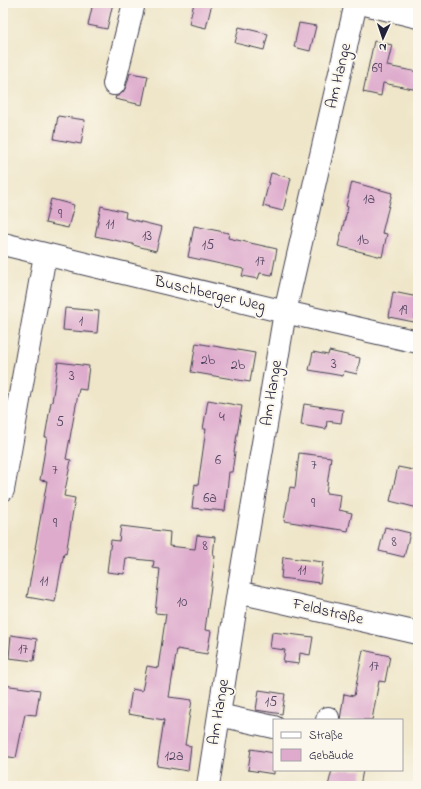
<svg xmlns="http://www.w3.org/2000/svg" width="421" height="789" viewBox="0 0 421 789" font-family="'Indie Flower',sans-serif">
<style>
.building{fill:#deabcd}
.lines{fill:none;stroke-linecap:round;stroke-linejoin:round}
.minor-casing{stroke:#413f50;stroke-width:24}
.minor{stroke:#fff;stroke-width:22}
.labels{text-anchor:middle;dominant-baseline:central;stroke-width:4;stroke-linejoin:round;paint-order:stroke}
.number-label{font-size:14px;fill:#514460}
.street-label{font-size:16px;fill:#22223b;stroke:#fbf7ec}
</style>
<rect width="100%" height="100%" fill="#fbf7ec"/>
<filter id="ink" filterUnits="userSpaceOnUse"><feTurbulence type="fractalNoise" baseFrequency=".025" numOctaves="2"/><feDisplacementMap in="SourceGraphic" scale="8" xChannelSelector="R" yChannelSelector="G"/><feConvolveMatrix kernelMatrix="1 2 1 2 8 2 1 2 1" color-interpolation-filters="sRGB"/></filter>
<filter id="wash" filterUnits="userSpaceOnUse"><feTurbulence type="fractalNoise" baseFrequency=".012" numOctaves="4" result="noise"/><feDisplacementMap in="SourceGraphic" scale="16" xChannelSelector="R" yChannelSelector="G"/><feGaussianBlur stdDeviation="0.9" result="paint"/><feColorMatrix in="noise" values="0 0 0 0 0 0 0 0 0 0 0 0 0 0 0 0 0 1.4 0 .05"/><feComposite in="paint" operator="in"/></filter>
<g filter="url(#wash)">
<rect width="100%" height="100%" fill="#efe6c9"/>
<g id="blocks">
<path class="building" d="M93,3H113L107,29L88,25Z
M194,3H212L206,28L189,24Z
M299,23L316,26L310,51L294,47Z
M239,27L268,34L264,50L235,43Z
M374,41L392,45L387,66L418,72V90L383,83L381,96L363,92Z
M130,73L148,76L142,105L115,99L116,96H118L123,92L126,87Z
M58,116L85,120L81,144L54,139Z
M271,173L291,178L283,211L263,206Z
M352,182L392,193L382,233L387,234L382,257L338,246L348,207L346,206Z
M51,199L74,205L68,228L45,223Z
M101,206L126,212L125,218L162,227L156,251L133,245V244L95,236Z
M194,226L229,233L228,238L277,249L272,275L260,273L258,279L242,276L244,269L188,257Z
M393,292L418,297V303L414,322L389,317Z
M65,308L99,311L97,333L63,330Z
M196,343L255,353L250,382L191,372Z
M329,351L360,358L357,374L344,371L343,376L309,370L313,352L328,355Z
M58,362L89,366L86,390L79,389L66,459L71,460L64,496L75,498L66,554L64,553L55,602L27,597L36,549H35L47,481L40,480L47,437H45L51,402H52Z
M208,400L242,406L234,452H235L232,472H229L225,511L192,508L195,484L198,485L206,429H203Z
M304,404L343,410L341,423L327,421L326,429L301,425Z
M299,453L331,457L326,493L341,495L339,510L352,513L348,531L284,521L290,487L295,488Z
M398,467L418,471V508L390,501Z
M121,526L170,532L169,546L195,549L197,535L215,537L213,556H215L205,630L211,631L207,654L177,649L169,697L192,700L185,745L191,746L188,771L157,766L164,720L128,714L132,689L142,691L147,666L158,668L166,614L155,613L160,569L153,568L154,561L126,558L124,574L107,572L111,540L119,541Z
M385,527L410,533L404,557L379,551Z
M283,557L323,562L320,583L281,578Z
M272,632L313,637L310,655L300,653L299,664L283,662L285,650L270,648Z
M11,635L37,639L34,661L9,658Z
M363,650L390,656L385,682L379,681L372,720H340L344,694L354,696Z
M3,685L40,690L36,715L25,714L16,758L3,756Z
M259,690L285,694L282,714L256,710Z
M251,749L274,753V774L248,770Z
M332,770H363L360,786H328Z"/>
</g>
</g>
<g filter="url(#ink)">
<use href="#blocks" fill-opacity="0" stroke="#413f50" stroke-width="1"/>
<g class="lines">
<g class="minor-casing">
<path id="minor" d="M361,3L418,17
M114,84L134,3
M3,244L285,312L418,342
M3,490L45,255
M238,592L418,633
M219,715L274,727
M327,720L328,718
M208,786L238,592L285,312L356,3"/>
</g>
<use href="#minor" class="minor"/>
</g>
</g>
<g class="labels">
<g class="number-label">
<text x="377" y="68">69</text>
<text x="369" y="199">1a</text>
<text x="60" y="214">9</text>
<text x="110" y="224">11</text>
<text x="147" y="236">13</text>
<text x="363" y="240">1b</text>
<text x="208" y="245">15</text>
<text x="260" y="261">17</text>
<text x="403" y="310">19</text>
<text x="81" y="321">1</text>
<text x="208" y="360">2b</text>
<text x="334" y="364">3</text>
<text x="238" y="365">2b</text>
<text x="72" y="376">3</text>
<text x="222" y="417">4</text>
<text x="60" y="422">5</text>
<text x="218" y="460">6</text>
<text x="314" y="465">7</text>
<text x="55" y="470">7</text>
<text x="210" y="498">6a</text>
<text x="313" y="503">9</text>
<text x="55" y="523">9</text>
<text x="394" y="542">8</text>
<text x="205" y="546">8</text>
<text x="302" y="570">11</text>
<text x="44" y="581">11</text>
<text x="182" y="602">10</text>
<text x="23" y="649">17</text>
<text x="374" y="666">17</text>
<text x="271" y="702">15</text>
<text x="174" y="756">12a</text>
</g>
<g class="street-label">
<text transform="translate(339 76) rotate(-77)">Am Hange</text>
<text transform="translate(210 294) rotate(13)">Buschberger Weg</text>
<text transform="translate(272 393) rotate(-81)">Am Hange</text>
<text transform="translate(328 612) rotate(13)">Feldstraße</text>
<text transform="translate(219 712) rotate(-81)">Am Hange</text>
</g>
</g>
<rect width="421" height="789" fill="none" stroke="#fbf7ec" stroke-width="16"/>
<rect x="273" y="719" width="130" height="52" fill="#fbf7ec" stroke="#a4a2a5"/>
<rect x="281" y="732" width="20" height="6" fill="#ffffff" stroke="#a4a2a5"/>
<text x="309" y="739" font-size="12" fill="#22223b">Straße</text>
<rect x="281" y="749" width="20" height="12" fill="#deabcd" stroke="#a4a2a5"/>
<text x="309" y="759" font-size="12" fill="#22223b">Gebäude</text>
<g transform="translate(383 38) rotate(183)" stroke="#fbf7ec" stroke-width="3" paint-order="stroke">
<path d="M0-3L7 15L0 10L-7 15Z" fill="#22223b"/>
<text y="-6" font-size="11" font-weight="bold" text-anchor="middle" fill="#22223b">N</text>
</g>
</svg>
